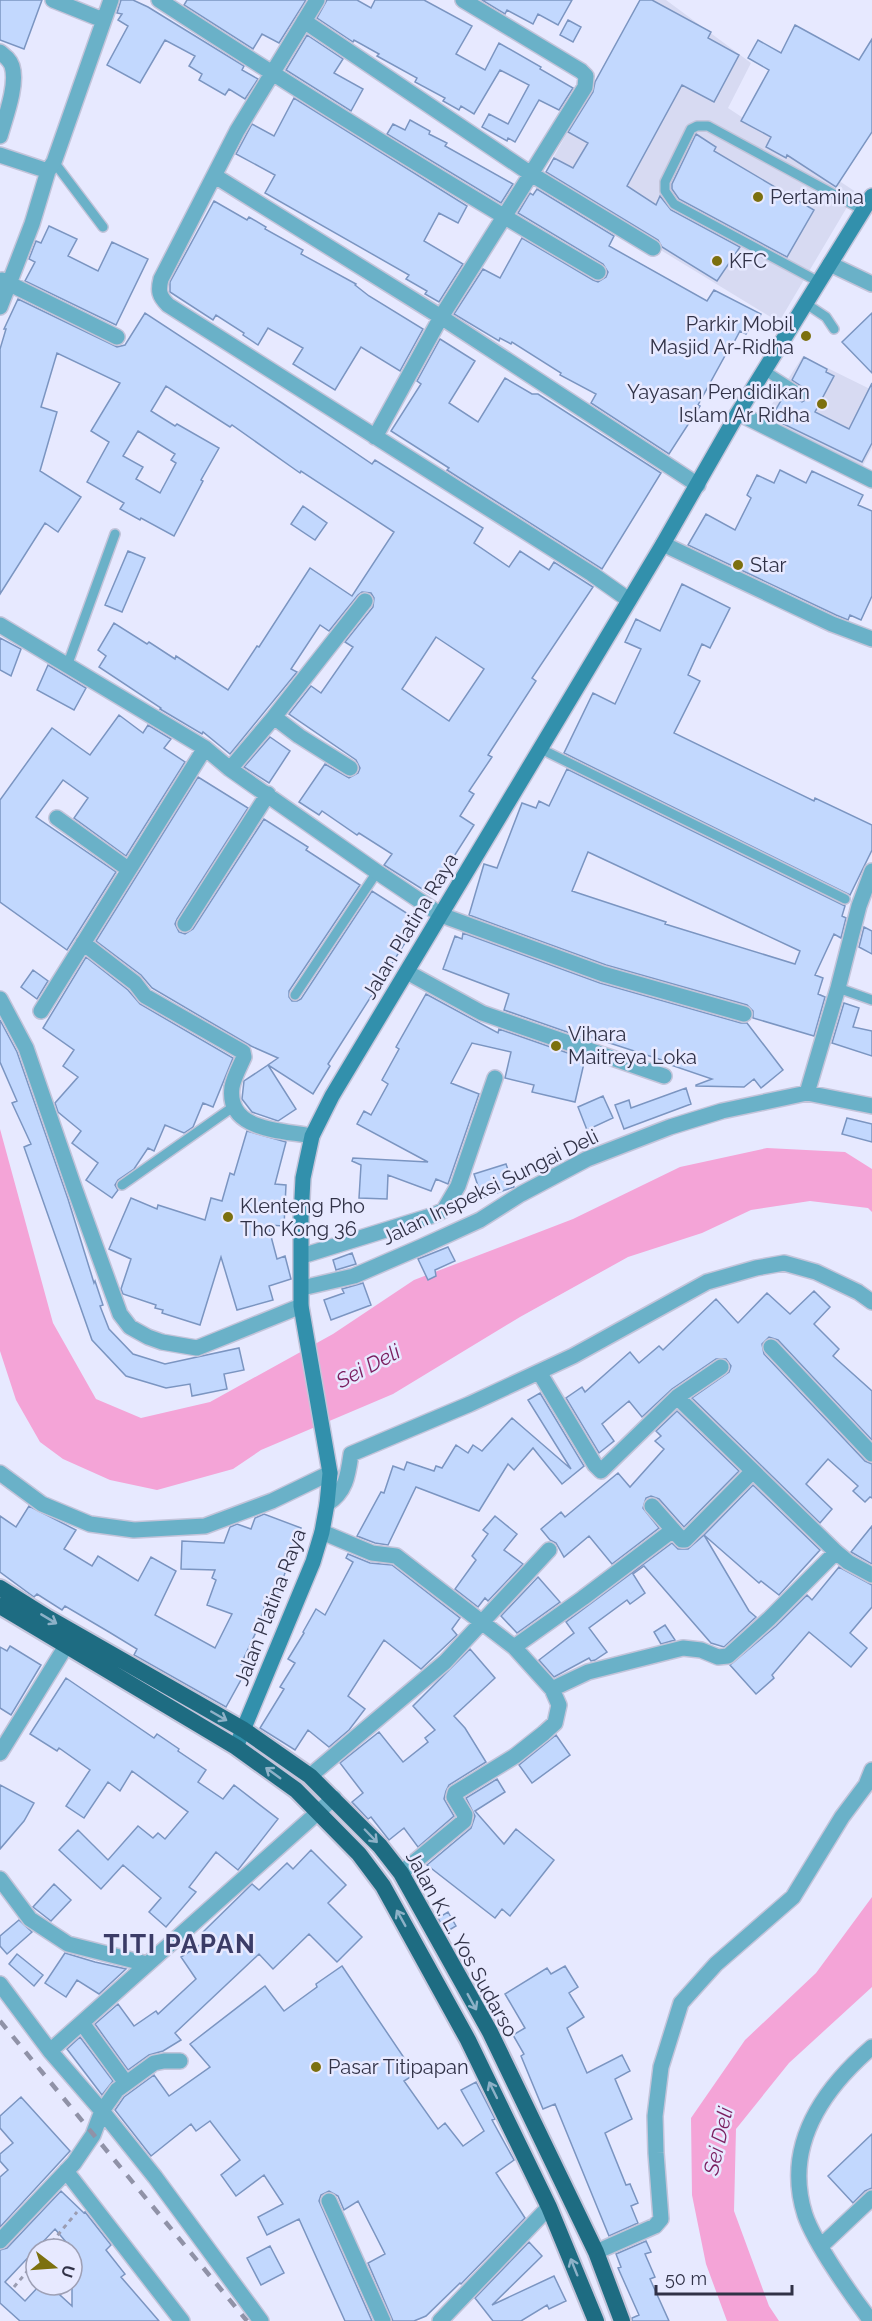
<svg xmlns="http://www.w3.org/2000/svg" width="872" height="2321" viewBox="0 0 872 2321" font-family="Raleway,sans-serif">
<style>
.built{fill:#d7daf2}
.water{fill:#f4a4d7}
.building{fill:#c2d8fe;stroke:#7b95c1;stroke-width:1.5;fill-rule:evenodd}
.lines{fill:none;stroke-linecap:round;stroke-linejoin:round}
.service-casing{stroke:#c3c4da;stroke-width:12}
.minor-casing{stroke:#c3c4da;stroke-width:18}
.secondary-casing{stroke:#c3c4da;stroke-width:18}
.trunk-casing{stroke:#c3c4da;stroke-width:20}
.path{stroke:#9b9db2;stroke-width:3;stroke-dasharray:4.5 4.5;stroke-linecap:butt}
.service{stroke:#6ab1c8;stroke-width:9}
.minor{stroke:#6ab1c8;stroke-width:15}
.secondary{stroke:#3290ac;stroke-width:15}
.trunk{stroke:#1e6c82;stroke-width:16}
.rail{stroke:#9092a7;stroke-width:4.5;stroke-dasharray:10 10;stroke-linecap:butt}
.oneway{stroke:#8db1c7}
.poi-dot{fill:#7c700f;stroke:#e7e9ff;stroke-width:2}
.labels{text-anchor:middle;dominant-baseline:central;stroke-width:5;stroke-linejoin:round;paint-order:stroke}
.poi-label{font-size:20px;fill:#313247;stroke:#e7e9ff;text-anchor:start}
.street-label{font-size:20px;fill:#313247;stroke:#e7e9ff}
.water-label{font-size:21px;font-style:italic;fill:#7a1e60;stroke:#e7e9ff}
.district-label{font-size:26px;font-weight:bold;letter-spacing:1.5px;fill:#3b3c67;stroke:#e7e9ff}
</style>
<rect width="100%" height="100%" fill="#e7e9ff"/>
<path class="built" d="M641,0H666L751,63L728,108L856,192L779,322L542,178Z
M803,356L872,390V448L861,469L763,418Z"/>
<path class="water" d="M0,1129L53,1323L96,1399L141,1418L210,1402L333,1334L414,1280L573,1219L680,1167L767,1148L845,1152L872,1169V1212L868,1208L810,1201L751,1210L702,1233L628,1257L520,1317L393,1394L261,1450L233,1469L157,1490L110,1480L63,1459L40,1442L16,1400L0,1351Z
M872,1897V1987L789,2063L736,2129L734,2211L769,2306L779,2321H727L706,2264L692,2195L691,2118L745,2040L816,1973Z"/>
<path class="building" d="M0,0H42L24,49L0,40Z
M121,0H133L148,7L244,66L242,70L258,79L245,99L229,89L225,95L199,80L202,74L189,66L195,56L165,40L140,83L107,65L128,26L118,20L122,14L117,13Z
M187,0H306L279,43L262,34L253,49L184,5Z
M327,0H357L371,8L375,0H424L472,26L456,54L485,70L499,43L541,67L540,69L573,88L559,110L539,100L515,142L508,138L507,141L482,127L489,114L508,124L529,85L500,70L474,114L461,106L459,110L443,101L445,98L415,82L417,78L377,56L379,54L354,40L353,42L317,18Z
M482,0H572L558,25L538,14L533,24L507,10L505,14Z
M640,0H652L711,32L708,38L739,55L714,102L682,85L627,186L656,205L660,196L671,210L740,247L717,281L662,247L658,240L546,172L554,158L573,168L588,143L568,132L593,92L595,82Z
M568,20L581,27L573,42L560,35Z
M795,25L859,60L872,39V132L836,187L787,155L786,158L766,147L771,137L741,121L769,70L748,58L758,40L781,53Z
M307,35L343,59L334,73L363,89L351,111L286,70Z
M294,98L467,206L458,223L439,213L424,241L463,264L439,302L425,294L427,291L406,279L409,275L265,193L275,175L236,154L252,124L274,136Z
M410,120L430,131L429,134L447,143L445,146L513,184L501,203L387,134L393,124L405,130Z
M696,134L716,147L714,151L814,210L787,257L679,199L672,189V184Z
M537,189L614,236L609,246L707,301L714,290L761,314L754,329L750,327L746,334L740,331L733,344L732,343L698,405L700,406L669,454L591,403L596,394L560,375L561,373L512,342L511,344L500,338L499,341L454,314L483,269L500,278L522,238L593,280L598,282L606,277L608,272L603,264L518,213L530,193L533,195Z
M214,201L247,220L249,217L266,227L265,229L303,250L301,254L356,284L355,285L369,296L423,329L400,371L361,347L335,390L293,364L303,348L268,328L258,345L243,335L244,333L216,315L213,320L170,292V282Z
M49,226L77,239L68,256L98,271L112,242L148,259L116,325L25,281L35,262L29,259L36,241L41,243Z
M18,299L117,347L125,345L145,313L282,403L372,464L375,460L483,528L474,543L509,567L520,551L549,570L554,562L593,587L532,678L536,681L488,755L492,757L469,791L474,794L460,816L474,825L430,894L384,865L392,854L359,833L357,835L322,811L319,815L299,802L325,764L349,778L358,773L360,768L356,760L289,714L311,686L321,693L353,647L345,642L373,607L374,598L371,593L362,592L358,595L329,631L320,625L291,669L297,672L230,754L203,732L202,734L160,709L161,708L99,667L106,656L98,650L114,623L147,644L149,642L175,659L176,656L228,690L257,646L259,647L310,568L352,596L394,532L301,471L300,473L232,425L230,427L166,386L151,411L175,426L177,424L219,448L201,480L203,481L174,536L141,518L140,520L120,509L124,503L87,482L109,442L91,431L120,383L57,353L41,407L57,412L40,471L81,497L58,532L45,523L0,594V349L6,329H4ZM138,431L175,454L171,460L176,463L160,493L136,479L143,467L123,456ZM436,637L484,669L449,721L402,689Z
M872,313V373L842,342Z
M440,339L475,361L449,403L478,422L505,378L532,394H538L661,473L602,569L447,470L449,468L391,431L421,384L417,381Z
M804,357L827,369L826,372L834,376L815,412L849,429L872,383V443L862,462L771,418L786,392L802,402L809,398L807,390L792,380Z
M780,470L806,483L812,471L863,495L858,505L872,511V596L861,620L850,615L848,620L836,615L688,545L706,514L735,530L751,498L747,495L757,475L774,483Z
M303,506L327,523L315,540L291,524Z
M128,551L145,558L122,612L105,605Z
M682,584L730,608L710,648L702,644L688,675L700,681L674,733L814,801L815,798L872,825V850L850,895L564,753L593,693L615,704L641,649L625,642L636,619L660,631Z
M0,638L21,649L11,676L0,670Z
M48,665L86,688L74,710L37,690Z
M119,715L143,733L148,725L171,739L164,748L185,762L126,856L74,818L88,798L63,780L36,817L116,872L67,950L0,902V800L52,728L90,755Z
M270,737L290,751L269,783L244,767Z
M567,769L845,906L842,916L846,918L841,938L834,934L815,975L823,978L818,994L825,997L814,1036L753,1018V1011L747,1005L606,965L469,915L484,864L497,868L522,803L536,808L539,801L549,806ZM588,852L800,951L795,964L665,924L666,922L572,891Z
M198,777L248,808L177,919L175,924L179,932L185,934L193,929L264,819L308,847L306,850L360,885L289,991V997L292,1001H297L301,999L372,891L419,921L328,1064L330,1066L313,1094L268,1065L278,1058L251,1046L152,988L141,975L96,941Z
M864,927L872,931V954L859,947Z
M463,933L600,983L741,1023H747L783,1070L761,1088L754,1079L744,1087L696,1086V1085L712,1079L662,1062V1060L591,1037L590,1040L504,1010L509,994L443,969L455,936L462,939Z
M86,957L128,990L140,1004L233,1058L213,1107L203,1103L193,1127L184,1133L165,1125L154,1151L148,1148L134,1169L118,1180L115,1185L118,1190L112,1198L86,1180L98,1163L72,1143L81,1131L58,1112L55,1103L78,1077L63,1066L74,1050L43,1028Z
M33,970L48,981L37,999L21,987Z
M426,994L498,1033L499,1029L585,1059L575,1102L532,1092L534,1085L505,1078L511,1052L472,1043L451,1083L479,1094L448,1184L436,1179L431,1191L388,1175L387,1199L359,1198L361,1165L352,1161L353,1158L428,1162L357,1124L364,1111L371,1115L388,1084L382,1080L399,1049L396,1047Z
M844,1003L859,1008L853,1027L872,1031V1056L832,1043Z
M0,1020L17,1052L68,1199L94,1283L95,1281L103,1305L100,1306L109,1329L133,1354L165,1364L239,1348L244,1370L224,1374L227,1389L192,1396L190,1384L166,1388L126,1376L92,1340L24,1147L31,1144L12,1103L17,1101L0,1062Z
M268,1065L296,1109L278,1121L252,1112L242,1099L244,1081Z
M686,1088L691,1104L624,1129L615,1105L629,1100L631,1108Z
M603,1096L613,1118L587,1130L578,1107Z
M847,1118L872,1124V1142L842,1134Z
M247,1131L286,1142L275,1184L286,1185L284,1226L268,1225L277,1259L285,1256L291,1279L269,1286L273,1300L237,1310L221,1257L200,1325L162,1313L163,1310L155,1308L156,1305L123,1294L121,1289L131,1259L109,1249L131,1198L157,1209L158,1205L205,1220L211,1198L222,1201L230,1173L234,1175Z
M506,1164L514,1187L482,1198L474,1174Z
M448,1247L455,1261L435,1270L436,1276L428,1280L418,1259Z
M352,1253L356,1264L336,1270L333,1260Z
M363,1283L371,1305L331,1320L324,1300L344,1293L342,1289Z
M814,1291L830,1307L814,1324L839,1349L833,1356L872,1391V1440L778,1340L769,1337L762,1344L764,1354L865,1461L872,1464V1498L870,1497L865,1502L853,1491L858,1486L828,1459L806,1484L832,1509L820,1523L692,1398L729,1372L731,1366L726,1359H716L672,1389L642,1417L629,1401L602,1424L614,1441L599,1453L566,1398L582,1387L585,1392L630,1352L639,1363L659,1346L663,1350L716,1299L738,1323L767,1293L790,1314Z
M540,1393L584,1466L562,1484L533,1448L514,1470L508,1464L479,1511L416,1487L388,1545L375,1543L357,1536L381,1492L384,1493L393,1466L404,1470L407,1462L434,1471L436,1466L442,1468L456,1445L468,1453L473,1445L482,1451L512,1418L571,1469L528,1400Z
M677,1411L739,1471L684,1527L659,1499L651,1496L646,1498L643,1508L659,1528L612,1564L589,1536L564,1557L556,1543L550,1540L541,1529L561,1512L565,1517L618,1473L630,1487L664,1449L655,1441L661,1436L656,1431Z
M753,1485L820,1550L779,1595L761,1581L759,1583L704,1535Z
M29,1506L76,1530L64,1549L92,1566L98,1556L138,1581L151,1557L176,1571L155,1615L215,1648L232,1614L207,1605L216,1580L212,1578L215,1570L181,1569L182,1541L224,1543L230,1527L237,1524L251,1529L255,1518L264,1514L301,1528L275,1601L267,1598L257,1630L241,1664L248,1667L226,1707L134,1655L137,1649L109,1632L65,1606L62,1610L37,1594L34,1597L0,1572V1516L16,1527Z
M495,1516L517,1534L504,1550L523,1564L488,1601L485,1598L478,1607L455,1589L476,1560L472,1556L488,1534L483,1530Z
M872,1526V1564L851,1552Z
M704,1535L749,1611L756,1617L724,1647L711,1643L644,1566L633,1574L645,1593L630,1604L627,1600L589,1628L607,1652L595,1660L591,1661L589,1658L554,1677L539,1660L574,1633L566,1622L672,1543L678,1549H688Z
M348,1554L370,1563L392,1565L460,1618L452,1629L457,1635L421,1669L384,1640L348,1696L365,1709L349,1730L329,1747L308,1730L295,1750L260,1728L284,1689L280,1687L295,1663L288,1659L304,1633L303,1632L316,1609L325,1615L353,1562L346,1558Z
M839,1567L872,1585V1607L850,1633L867,1648L851,1667L809,1632L772,1675L774,1678L756,1694L730,1665L776,1626L807,1595L812,1600Z
M538,1577L560,1602L517,1633L501,1616Z
M665,1625L675,1640L661,1644L654,1632Z
M10,1646L41,1665L11,1715L0,1708V1647L7,1651Z
M470,1649L495,1678L454,1716L465,1728L486,1762L449,1785L446,1791L444,1799L454,1816L418,1847L404,1828L389,1840L371,1817L368,1819L352,1802L363,1793L340,1763L379,1732L403,1762L428,1742L425,1738L435,1730L413,1706Z
M66,1678L154,1738L157,1734L179,1749L178,1751L206,1770L198,1782L223,1799L234,1785L278,1819L238,1870L216,1852L189,1887L196,1892L166,1927L149,1912L161,1898L123,1865L101,1889L59,1850L78,1830L108,1860L138,1826L153,1838L158,1833L165,1839L188,1812L132,1771L120,1791L108,1782L84,1818L66,1806L90,1770L59,1748L57,1751L30,1734Z
M556,1735L570,1755L532,1783L519,1765Z
M497,1779L505,1792L475,1811L504,1844L516,1829L554,1860L510,1916L502,1909L495,1918L427,1865L471,1828L475,1816L466,1798Z
M0,1785L34,1803L24,1821L0,1849Z
M311,1850L346,1885L328,1903L362,1937L337,1962L309,1934L273,1969L259,1954L175,2033L181,2040L163,2051L149,2055L128,2070L95,2024L118,2004L134,2026L156,2011L158,2014L196,1979L181,1957L209,1939L203,1932L252,1884L259,1890L287,1863L293,1869Z
M54,1884L71,1900L51,1921L33,1907Z
M448,1912L456,1926L446,1932L438,1918Z
M19,1920L32,1932L7,1954L0,1946V1936Z
M65,1953L95,1962L126,1969L99,1994L77,1980L66,1997L45,1983Z
M17,1954L43,1975L34,1986L9,1964Z
M342,1966L415,2074L404,2081L438,2129L445,2123L463,2146L484,2131L461,2090L476,2082L495,2119L492,2120L514,2160L496,2173L525,2218L461,2284L460,2283L426,2316L414,2321H393L368,2263L385,2254L358,2201L344,2210L338,2196L329,2191L321,2195L319,2201L372,2321H345L299,2219L267,2235L258,2217L283,2204L264,2175L236,2196L221,2175L240,2160L210,2121L196,2131L191,2124L151,2156L115,2110L124,2097L154,2075L169,2096L210,2067L190,2044L265,1986L284,2011L317,1987L316,1984Z
M565,1966L578,1987L569,1993L584,2017L567,2028L587,2073L622,2055L630,2071L615,2079L632,2119L605,2133L626,2185L630,2184L638,2203L631,2206L638,2223L609,2236L555,2104L543,2109L521,2056L524,2054L513,2035L525,2028L505,1994L547,1968L551,1974Z
M80,2037L113,2081L102,2095L67,2049Z
M21,2097L70,2151L0,2227V2177L8,2170L0,2161V2154L13,2143L0,2128V2116Z
M872,2134V2188L865,2191L853,2203L828,2176Z
M61,2191L84,2213L85,2212L111,2245L106,2250L125,2274L121,2277L159,2321H20L0,2303V2250L7,2248ZM55,2229L72,2249V2306L49,2285H40L25,2301L5,2282Z
M646,2241L651,2252L645,2254L655,2277L650,2279L669,2321H632V2318L639,2315L618,2268L621,2267L616,2254Z
M529,2242L542,2256L492,2305L554,2276L566,2301L549,2309L547,2305L521,2321H493L475,2298Z
M270,2246L284,2273L261,2285L247,2258Z"/>
<g class="lines">
<g class="service-casing">
<path id="service" d="M54,162L103,227
M819,282L674,204L665,191V182L691,129L697,126H708L863,210
M805,303L826,317L834,329
M764,370L803,395
M67,666L115,534
M541,749L845,899
M838,988L872,1000
M295,995L377,872
M122,1185L233,1107"/>
</g>
<g class="minor-casing">
<path id="minor" d="M53,0L103,20
M159,0C303,94 449,185 598,272
M317,0L237,131L161,279C158,291 159,296 168,305L592,574L629,600
M463,0L581,71L586,76L585,87L531,174L653,248
M304,21L531,174L441,317L375,437
M0,52C5,56 10,60 12,66C18,85 5,118 0,136
M0,155L48,171
M215,176L441,317L698,485
M830,264L872,284
M2,280L117,337
M0,307L32,224L48,171L54,162L111,0
M738,413L872,480
M663,544L832,624L872,639
M0,625L205,748L230,769L377,872L441,915L603,974L744,1014
M274,717L299,736L350,768
M230,769L274,717L365,601
M57,818L128,869
M185,924L268,794
M83,943L135,983L145,996L243,1052L244,1057C240,1066 234,1077 232,1087C226,1131 281,1130 312,1136
M407,972L482,1013L664,1076
M0,999L26,1048L74,1187L120,1314L130,1327L148,1337L162,1342L197,1348L301,1306
M41,1011L205,748
M807,1093L838,988L859,906L872,871
M302,1256L434,1215L444,1210L458,1186L495,1078
M302,1288L354,1276L421,1247L480,1220L521,1194L587,1159L670,1127L722,1111L807,1093L872,1106
M771,1347L872,1454
M721,1367L677,1397L836,1552L848,1562L872,1575
M539,1372L595,1465L601,1471L677,1397
M0,1473L42,1504L90,1524L134,1530L205,1526L272,1501L330,1473
M327,1504C346,1492 348,1475 351,1454L470,1404L573,1356L707,1282L756,1268L784,1263L816,1272L858,1292L872,1302
M652,1506L682,1540H685L753,1471
M322,1532L372,1553L396,1556L514,1647L552,1689L559,1705L555,1723L544,1733L515,1756L455,1793L454,1797L465,1815L464,1821L401,1873
M514,1647L583,1598L673,1530
M552,1689L588,1672L683,1648L701,1650L718,1657L728,1656L769,1619L836,1552
M0,1753L66,1646
M310,1776L445,1662L549,1550
M0,1879L30,1919L68,1944L147,1964
M0,1984L50,2051L334,1798
M82,2023L126,2083
M50,2051L102,2111L155,2177L261,2321
M66,2171L182,2321
M329,2201L383,2321
M0,2241L74,2163L93,2135L102,2111L117,2090L154,2063L164,2061H180
M821,2246L872,2198
M596,2252L655,2226L661,2219L656,2153L655,2116L661,2067L681,2003L716,1964L793,1897L842,1817L866,1785L872,1770
M440,2321L549,2207
M871,2321C852,2296 815,2244 805,2215C783,2146 822,2090 872,2047"/>
</g>
<g class="secondary-casing">
<path id="secondary" d="M236,1747L313,1562L322,1532L327,1504L330,1473L301,1306V1218L303,1178L312,1136L332,1096L663,544L738,413L872,196"/>
</g>
<g class="trunk-casing">
<path id="trunk" d="M0,1588L48,1618L244,1730L310,1776L380,1846L401,1873L490,2032L596,2252L622,2321
M0,1606L236,1747L296,1790L359,1854L383,1886L468,2040L549,2207L596,2321"/>
</g>
<path class="path" d="M46,2249L77,2212
M14,2287L36,2261"/>
<use href="#service" class="service"/>
<use href="#minor" class="minor"/>
<use href="#secondary" class="secondary"/>
<use href="#trunk" class="trunk"/>
<path class="rail" d="M0,2021L247,2321"/>
</g>
<defs><path id="oneway-shaft" d="M-6 0H5M1.5-3L5.5 0L1.5 3" fill="none" stroke-width="1.6" stroke-linecap="round" stroke-linejoin="round" transform="scale(1.5)"/></defs>
<g class="oneway">
<use href="#oneway-shaft" transform="translate(49 1619) rotate(31)"/>
<use href="#oneway-shaft" transform="translate(219 1716) rotate(30)"/>
<use href="#oneway-shaft" transform="translate(273 1773) rotate(-144)"/>
<use href="#oneway-shaft" transform="translate(371 1836) rotate(46)"/>
<use href="#oneway-shaft" transform="translate(401 1918) rotate(-119)"/>
<use href="#oneway-shaft" transform="translate(472 2002) rotate(61)"/>
<use href="#oneway-shaft" transform="translate(493 2090) rotate(-116)"/>
<use href="#oneway-shaft" transform="translate(574 2267) rotate(-112)"/>
</g>
<g class="poi-dot">
<circle cx="758" cy="197" r="6"/>
<circle cx="717" cy="261" r="6"/>
<circle cx="806" cy="336" r="6"/>
<circle cx="822" cy="404" r="6"/>
<circle cx="738" cy="565" r="6"/>
<circle cx="556" cy="1046" r="6"/>
<circle cx="228" cy="1217" r="6"/>
<circle cx="316" cy="2067" r="6"/>
</g>
<g class="labels">
<g class="poi-label">
<text x="770" y="197">Pertamina</text>
<text x="729" y="261">KFC</text>
<text x="794" y="324" text-anchor="end">Parkir Mobil<tspan x="794" dy="23">Masjid Ar-Ridha</tspan></text>
<text x="810" y="392" text-anchor="end">Yayasan Pendidikan<tspan x="810" dy="23">Islam Ar Ridha</tspan></text>
<text x="750" y="565">Star</text>
<text x="568" y="1034">Vihara<tspan x="568" dy="23">Maitreya Loka</tspan></text>
<text x="240" y="1206">Klenteng Pho<tspan x="240" dy="23">Tho Kong 36</tspan></text>
<text x="328" y="2067">Pasar Titipapan</text>
</g>
<g class="street-label">
<text transform="translate(410 926) rotate(-59)">Jalan Platina Raya</text>
<text transform="translate(490 1187) rotate(-26)">Jalan Inspeksi Sungai Deli</text>
<text transform="translate(270 1607) rotate(-69)">Jalan Platina Raya</text>
<text transform="translate(462 1944) rotate(61)">Jalan K. L. Yos Sudarso</text>
</g>
<g class="water-label">
<text transform="translate(368 1366) rotate(-28)">Sei Deli</text>
<text transform="translate(718 2141) rotate(-77)">Sei Deli</text>
</g>
<g class="district-label">
<text x="180" y="1944">TITI PAPAN</text>
</g>
</g>
<g transform="translate(54 2267) rotate(107)"><circle r="28" fill="#e7e9ff" stroke="#9ea0b5" stroke-width="1.5"/>
<path d="M0-4.5L10 22L0 15L-10 22Z" fill="#7c700f"/>
<text y="-9" font-size="16" font-weight="bold" text-anchor="middle" fill="#313247">U</text>
</g>
<path d="M656 2285v9h136v-9" fill="none" stroke="#313247" stroke-width="3"/>
<text x="665" y="2285" font-size="18" fill="#313247" stroke="#e7e9ff" stroke-width="4.5" paint-order="stroke">50 m</text>
</svg>
